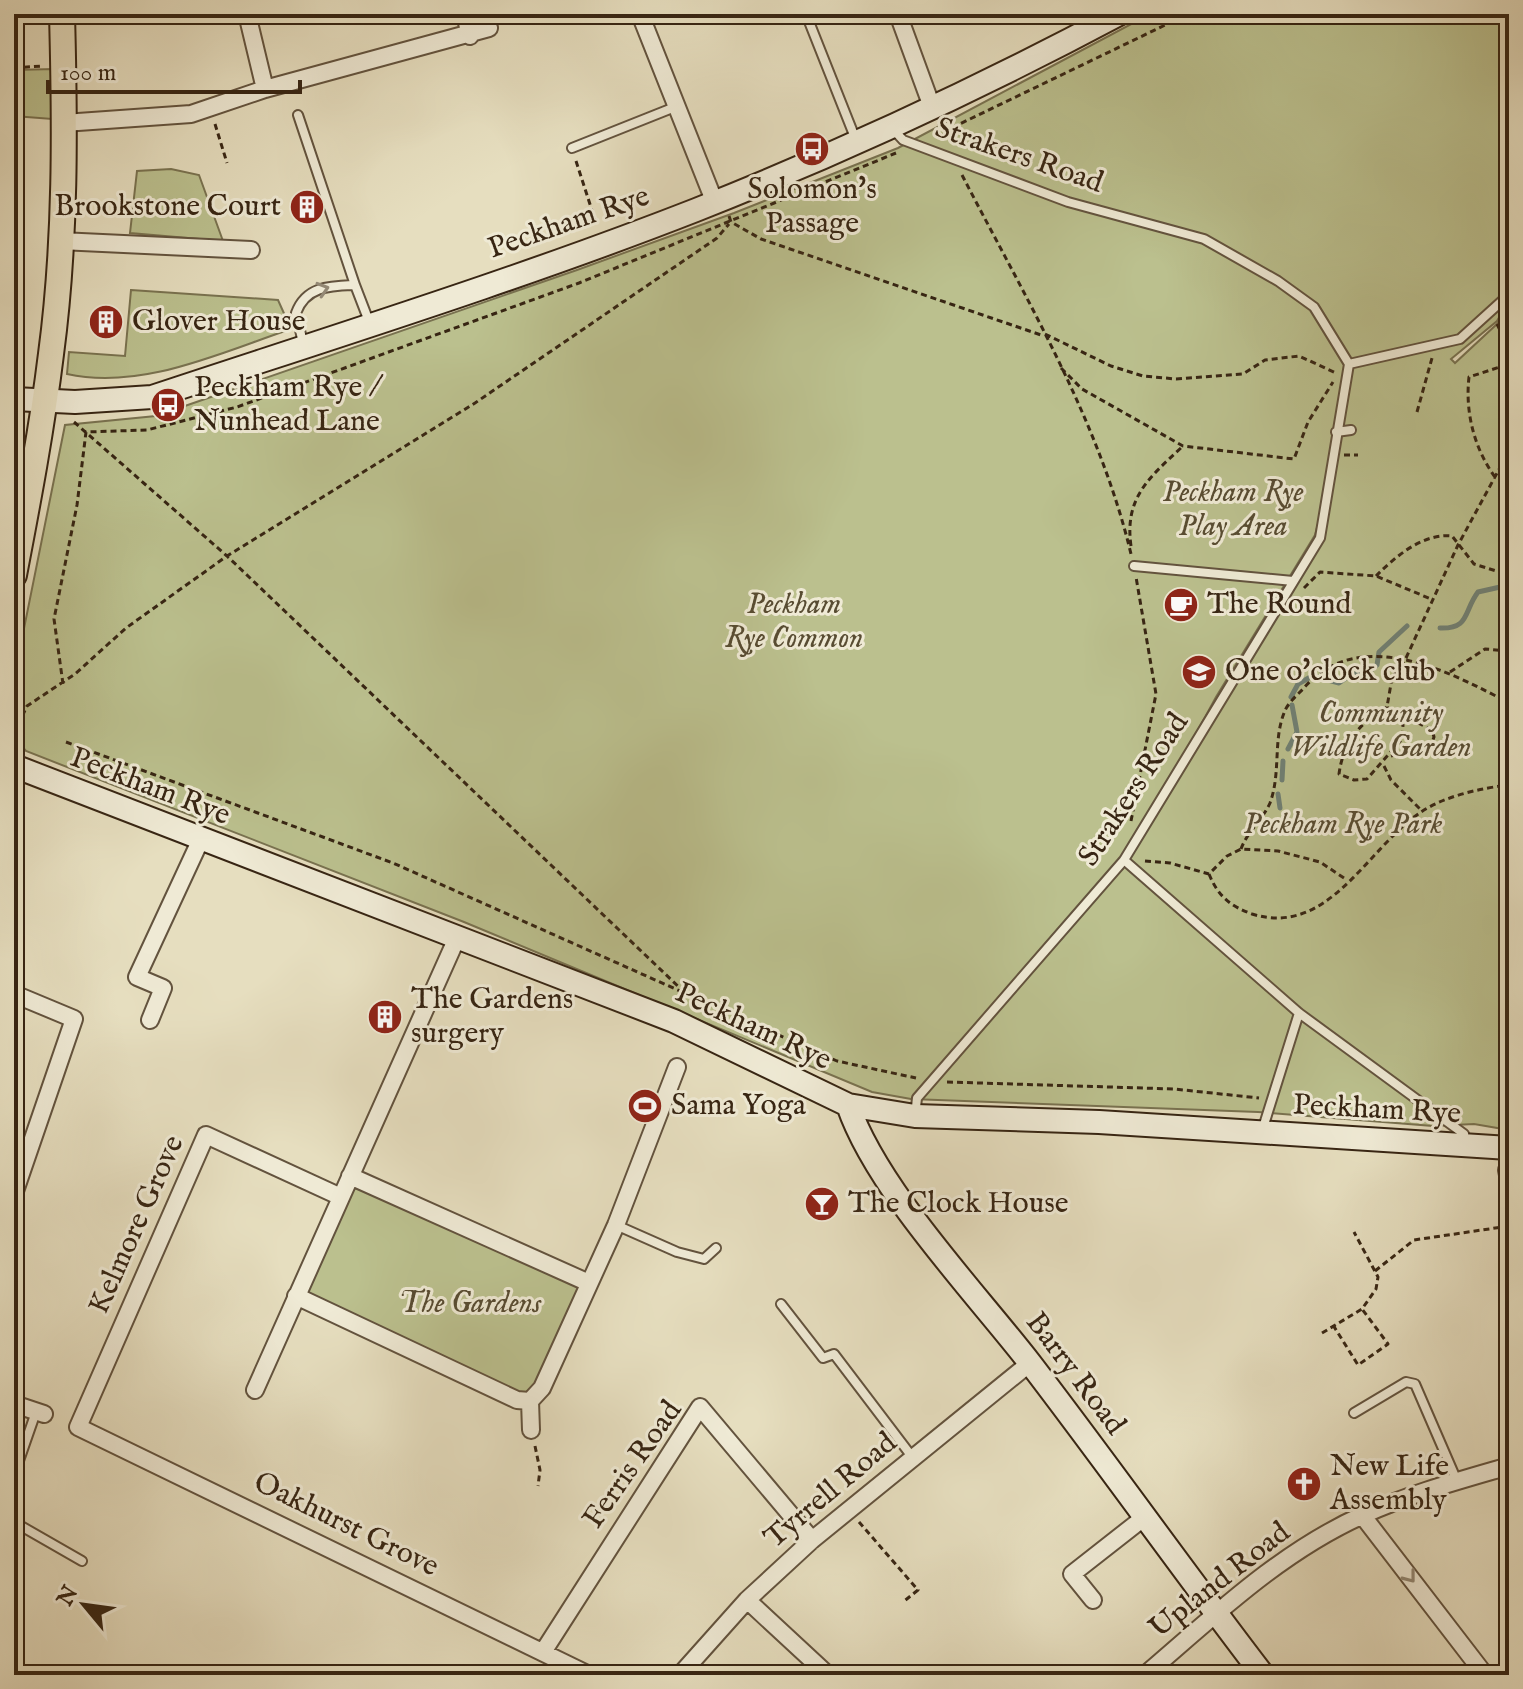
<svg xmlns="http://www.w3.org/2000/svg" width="1523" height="1689" viewBox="0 0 1523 1689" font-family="'IM FELL English',serif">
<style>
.green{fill:#bbc08e;stroke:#797250;stroke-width:2;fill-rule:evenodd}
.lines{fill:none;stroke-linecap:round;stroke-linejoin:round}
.stream{stroke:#708074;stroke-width:5}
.lane-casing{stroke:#63533e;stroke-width:12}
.street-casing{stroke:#63533e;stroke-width:20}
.secondary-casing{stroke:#372513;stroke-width:26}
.primary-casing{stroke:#372513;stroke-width:28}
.path{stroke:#372513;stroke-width:3;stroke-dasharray:6 4;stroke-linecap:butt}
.lane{stroke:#efead5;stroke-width:8}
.street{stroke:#efead5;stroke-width:16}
.secondary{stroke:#efead5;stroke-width:22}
.primary{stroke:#e6debf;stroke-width:24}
.oneway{stroke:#938874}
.labels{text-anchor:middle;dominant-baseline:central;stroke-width:6;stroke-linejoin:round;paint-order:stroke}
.street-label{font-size:30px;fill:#372513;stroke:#efead5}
.poi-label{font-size:30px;fill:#372513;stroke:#efead5;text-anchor:start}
.park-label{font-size:30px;font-style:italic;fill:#584c32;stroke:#efead5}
</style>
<rect width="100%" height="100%" fill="#e6debf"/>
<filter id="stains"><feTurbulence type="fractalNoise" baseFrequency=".0025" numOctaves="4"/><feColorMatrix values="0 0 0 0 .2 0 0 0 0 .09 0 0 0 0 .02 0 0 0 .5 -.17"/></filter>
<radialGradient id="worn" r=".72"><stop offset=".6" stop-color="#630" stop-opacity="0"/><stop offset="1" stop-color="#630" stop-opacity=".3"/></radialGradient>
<path class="green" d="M1150,14H1509V300L1497,321L1451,359L1455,363L1498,323L1509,305V1130L1474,1124L1433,1126L1258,1112L911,1099L872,1092L464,922L26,751L14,737V678L65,425L156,416L577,270L734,213L898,148ZM1320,516L1323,539L1122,870L1216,697L1315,535Z
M54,69L52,119L14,116V70Z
M171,169L199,175L223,241L130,233L137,171Z
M131,290L278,300L291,329C222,352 141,391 67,374L69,352L125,356Z
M354,1182L582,1285L538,1385L529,1395L518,1394L302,1295Z"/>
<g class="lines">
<path class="stream" d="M1440,628C1470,629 1463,612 1478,592L1509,585
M1317,677L1339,683L1352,674L1368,673L1377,665L1379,652L1407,626
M1291,697L1298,684L1314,675
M1288,749L1297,732L1292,705
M1282,780L1283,761
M1278,794L1280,808"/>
<g class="lane-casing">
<path id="lane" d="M806,14L856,140
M298,115L355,285
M891,127L903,140L1068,202L1204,239L1278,281L1314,307L1349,364L1320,538L1124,860L917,1098L915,1116
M572,148L675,107
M303,343L296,313C306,286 330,286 355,285L370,324
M1349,364L1460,339L1503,300L1509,289
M1336,432L1351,430
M1134,566L1293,581
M1124,860L1299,1013L1464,1134
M1262,1131L1299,1013
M616,1225L677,1252L704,1259L716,1248
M781,1304L823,1358L834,1354L913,1458
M1354,1413L1406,1382L1415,1384L1457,1481
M14,1475L36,1412
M14,1522L82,1561"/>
</g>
<g class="street-casing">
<path id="street" d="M247,14L265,89
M465,14L470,36
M640,14L715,203
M898,14L932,107
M64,123L191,114L265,89L489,28
M60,241L251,250
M14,994L74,1019L14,1194
M150,1020L163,988L137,977L201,839
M1507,1170L1509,1180
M350,1176L589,1283
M341,1197L206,1135L78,1427L589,1675
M296,1296L517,1400L530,1401
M255,1390L456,940
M14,1404L44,1414
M531,1430L530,1401L542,1388L616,1225L677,1067
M1362,1515L1485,1675
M747,1600L828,1675
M1093,1600L1072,1574L1146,1516
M543,1652L700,1407L812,1540
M680,1675L747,1600L812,1540L1030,1363
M1145,1675C1213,1617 1280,1552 1363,1515C1409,1494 1461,1480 1509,1466"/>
</g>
<g class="secondary-casing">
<path id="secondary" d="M14,399L75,402L152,397C333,337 517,280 696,210C840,153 982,87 1119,14
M14,766L674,1021L848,1105L915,1116L1099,1122L1509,1148
M848,1105C876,1188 974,1291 1030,1363C1109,1466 1184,1572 1263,1675"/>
</g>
<g class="primary-casing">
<path id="primary" d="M14,575C28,502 42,428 51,354C66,242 65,127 62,14"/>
</g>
<path class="path" d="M14,68L42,66
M215,124L227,163
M939,124L947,142
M943,132L1188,14
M576,161L597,226
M962,175C1025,297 1099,420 1131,554
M729,216L731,222L761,239L1044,336
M1497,324L1509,349
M1045,334L1111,366L1143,376L1176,379L1243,374L1265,360L1299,356L1336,373
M1061,368L1082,389L1183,446L1294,459L1308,422L1333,382
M1417,412L1432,358
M74,422L227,556L682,990
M1344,455H1358
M1495,477C1474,448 1465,412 1469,377L1509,364
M1131,546C1124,497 1150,477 1183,446
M1376,576C1396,556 1423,533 1452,536L1474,564L1509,575
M1304,588L1320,572L1376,576L1431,599
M1450,672L1485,649L1509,651
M63,684L54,619L77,505L86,432L147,430L237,407L579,283L896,153
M1387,707L1403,725L1402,739L1367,779L1354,780L1339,774C1343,743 1360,722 1387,707L1392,678L1406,658L1458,545L1509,451
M1391,709L1432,730L1434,737L1431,745L1391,756
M14,734L27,706L75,674L126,628L227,556L475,403L717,238L729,224
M66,742L393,863L837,1061L916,1078
M1384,766L1391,780L1422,811
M1131,821L1156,694L1136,577
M1241,849C1247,832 1263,819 1270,803C1281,773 1273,741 1284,713C1287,704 1296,696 1303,689C1358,624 1449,671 1509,703
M1145,861L1170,863L1209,874L1227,856L1241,849L1278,851L1320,862L1347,880
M1209,874C1218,896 1230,906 1252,914C1329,938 1367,848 1421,812C1445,796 1481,788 1509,785
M691,998L708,1015
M947,1082L1174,1089L1259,1098
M1502,1192L1504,1208L1509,1209
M1375,1271L1414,1240L1509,1226
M1333,1325L1358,1365L1388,1344L1362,1309
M1322,1333L1362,1309L1376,1289L1378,1277L1354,1232
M535,1446L540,1470L538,1486
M859,1522L918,1590L903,1602"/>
<use href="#lane" class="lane"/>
<use href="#street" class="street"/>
<use href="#secondary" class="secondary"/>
<use href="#primary" class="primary"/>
</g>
<defs><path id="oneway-chevron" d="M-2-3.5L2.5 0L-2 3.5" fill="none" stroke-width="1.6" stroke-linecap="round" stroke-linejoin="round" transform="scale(2)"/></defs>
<g class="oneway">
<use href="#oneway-chevron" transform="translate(323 289) rotate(-17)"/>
<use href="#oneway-chevron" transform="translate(1410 1577) rotate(52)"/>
</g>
<defs>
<g id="bus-disc" transform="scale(1.8)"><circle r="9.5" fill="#8f2418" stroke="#efead5"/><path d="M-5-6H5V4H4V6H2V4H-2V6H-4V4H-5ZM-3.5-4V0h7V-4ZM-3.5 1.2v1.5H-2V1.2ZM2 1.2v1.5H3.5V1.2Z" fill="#fff"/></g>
<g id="building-disc" transform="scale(1.8)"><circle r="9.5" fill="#8f2418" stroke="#efead5"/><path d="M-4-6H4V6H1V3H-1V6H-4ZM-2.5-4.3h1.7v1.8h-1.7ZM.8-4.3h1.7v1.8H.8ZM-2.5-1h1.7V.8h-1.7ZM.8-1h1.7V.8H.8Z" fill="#fff"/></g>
<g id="cafe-disc" transform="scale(1.8)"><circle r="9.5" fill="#8f2418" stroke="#efead5"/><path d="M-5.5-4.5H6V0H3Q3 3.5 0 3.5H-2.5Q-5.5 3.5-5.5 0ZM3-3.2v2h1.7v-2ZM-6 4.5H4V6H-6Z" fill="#fff"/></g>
<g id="school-disc" transform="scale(1.8)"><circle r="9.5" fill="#8f2418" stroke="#efead5"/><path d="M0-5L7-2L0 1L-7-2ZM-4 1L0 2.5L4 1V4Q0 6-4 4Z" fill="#fff"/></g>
<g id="stadium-disc" transform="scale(1.8)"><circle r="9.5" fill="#8f2418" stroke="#efead5"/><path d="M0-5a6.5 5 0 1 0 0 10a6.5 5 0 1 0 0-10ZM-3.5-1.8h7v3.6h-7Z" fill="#fff"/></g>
<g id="bar-disc" transform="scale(1.8)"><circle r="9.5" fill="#8f2418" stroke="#efead5"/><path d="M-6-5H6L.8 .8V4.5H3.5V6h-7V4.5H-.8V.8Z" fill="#fff"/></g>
<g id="church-disc" transform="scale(1.8)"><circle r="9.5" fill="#8f2418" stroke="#efead5"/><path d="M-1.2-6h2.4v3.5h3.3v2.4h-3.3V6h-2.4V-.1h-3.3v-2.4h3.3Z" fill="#fff"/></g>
</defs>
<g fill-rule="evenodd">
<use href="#bus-disc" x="812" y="149"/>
<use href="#building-disc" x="307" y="207"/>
<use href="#building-disc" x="106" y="322"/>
<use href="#bus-disc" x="168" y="405"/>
<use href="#cafe-disc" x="1181" y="605"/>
<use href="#school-disc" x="1199" y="672"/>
<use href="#building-disc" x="385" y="1017"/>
<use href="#stadium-disc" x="645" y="1106"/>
<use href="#bar-disc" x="822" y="1204"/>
<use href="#church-disc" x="1304" y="1484"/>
</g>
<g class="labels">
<g class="street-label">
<text transform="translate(1019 156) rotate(19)">Strakers Road</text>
<text transform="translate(569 223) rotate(-19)">Peckham Rye</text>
<text transform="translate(150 787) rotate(21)">Peckham Rye</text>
<text transform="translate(1134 790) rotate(-57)">Strakers Road</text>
<text transform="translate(753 1027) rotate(25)">Peckham Rye</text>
<text transform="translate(1377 1110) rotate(3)">Peckham Rye</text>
<text transform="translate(137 1225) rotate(-66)">Kelmore Grove</text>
<text transform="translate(1075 1374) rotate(53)">Barry Road</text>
<text transform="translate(633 1465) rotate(-55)">Ferris Road</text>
<text transform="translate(831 1491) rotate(-40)">Tyrrell Road</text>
<text transform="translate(346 1525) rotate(26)">Oakhurst Grove</text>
<text transform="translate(1220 1581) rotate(-38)">Upland Road</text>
</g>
<g class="poi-label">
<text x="812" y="190" text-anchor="middle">Solomon's<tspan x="812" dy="34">Passage</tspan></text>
<text x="281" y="207" text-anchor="end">Brookstone Court</text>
<text x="132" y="322">Glover House</text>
<text x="194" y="388">Peckham Rye /<tspan x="194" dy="34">Nunhead Lane</tspan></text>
<text x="1207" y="605">The Round</text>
<text x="1225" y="672">One o'clock club</text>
<text x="411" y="1000">The Gardens<tspan x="411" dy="34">surgery</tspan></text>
<text x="671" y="1106">Sama Yoga</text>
<text x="848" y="1204">The Clock House</text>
<text x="1330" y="1467">New Life<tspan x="1330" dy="34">Assembly</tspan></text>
</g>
<g class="park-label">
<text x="1233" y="493">Peckham Rye<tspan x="1233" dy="34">Play Area</tspan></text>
<text x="794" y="605">Peckham<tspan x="794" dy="34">Rye Common</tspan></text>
<text x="1381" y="714">Community<tspan x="1381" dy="34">Wildlife Garden</tspan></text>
<text x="1343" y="825">Peckham Rye Park</text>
<text x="470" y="1304">The Gardens</text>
</g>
</g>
<rect width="1523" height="1689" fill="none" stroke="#e6debf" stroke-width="48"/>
<rect x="16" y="16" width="1491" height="1657" fill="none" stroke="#372513" stroke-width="4"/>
<rect x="24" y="24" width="1475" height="1641" fill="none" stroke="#372513" stroke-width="2"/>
<g transform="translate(84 1605) rotate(299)" stroke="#efead5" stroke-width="6" paint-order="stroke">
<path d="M0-6L14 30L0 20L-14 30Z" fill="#372513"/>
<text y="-12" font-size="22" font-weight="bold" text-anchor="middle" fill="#372513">N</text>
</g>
<path d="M48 80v12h252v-12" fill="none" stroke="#372513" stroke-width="4"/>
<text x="60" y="80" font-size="24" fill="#372513" stroke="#efead5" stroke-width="6" paint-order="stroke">100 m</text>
<rect width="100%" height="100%" filter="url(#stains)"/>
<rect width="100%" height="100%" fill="url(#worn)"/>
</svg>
